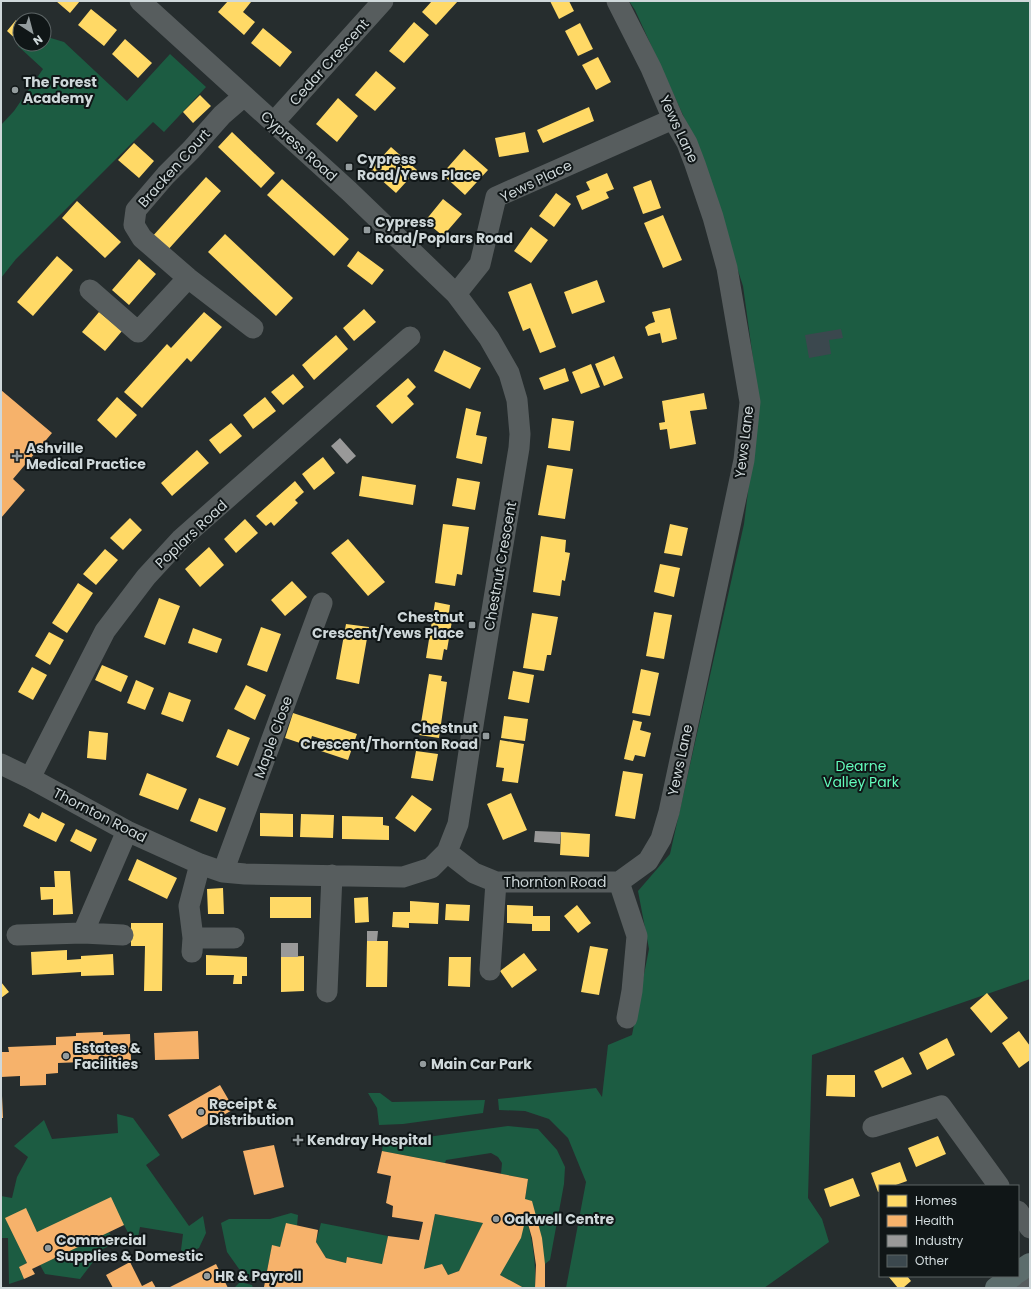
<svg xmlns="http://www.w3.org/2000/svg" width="1031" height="1289" viewBox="0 0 1031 1289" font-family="Poppins,sans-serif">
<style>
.green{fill:#1c5c42}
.homes{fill:#ffd966}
.health{fill:#f6b26b;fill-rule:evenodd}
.industry{fill:#999}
.building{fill:#3b484e}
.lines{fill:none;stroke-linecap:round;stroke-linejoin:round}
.minor{stroke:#575d5e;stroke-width:21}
.highway{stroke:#5c6d6c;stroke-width:22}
.poi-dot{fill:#949c9e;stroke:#101617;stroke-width:1.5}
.labels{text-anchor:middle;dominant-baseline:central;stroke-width:4;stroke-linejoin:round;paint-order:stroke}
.street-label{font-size:14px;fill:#cfd8da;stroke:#101617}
.poi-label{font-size:14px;font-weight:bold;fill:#cfd8da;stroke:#101617;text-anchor:start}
.park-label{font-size:14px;fill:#62fcbb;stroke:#101617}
</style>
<rect width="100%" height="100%" fill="#262d2e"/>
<path class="green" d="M629,1H1030V979L812,1055L808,1198L822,1219L829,1242L764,1288H566L586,1182L568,1138L549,1119L525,1111L499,1110L498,1099L596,1088L602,1097L608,1045L632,1035L649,949L638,891L670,854L744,524L759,402L743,286L699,150L635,10Z
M44,36L64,42L127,101L170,54L206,87L164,132L153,122L16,259L1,278V125L14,111L43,69L18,46L20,42V44H44Z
M368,1093H380L392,1102L485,1100L483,1113L403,1124L379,1125L377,1108Z
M117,1114L133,1118L160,1155L146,1165L189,1226L203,1216L206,1233L199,1248L186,1254L181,1250L183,1234L140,1227L137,1243L133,1242L124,1225L37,1232L26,1209L6,1218L27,1263L19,1267L24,1279L9,1284L8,1238H1V1196L12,1198L17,1177L28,1157L14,1146L44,1120L52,1139L118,1133Z
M508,1126L538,1129L557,1150L565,1167L564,1184L550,1260L545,1264L525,1199L528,1179L501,1174L502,1163L498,1157L491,1153L446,1160L445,1163L382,1151L383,1143Z
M291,1213L298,1215L297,1226L286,1224L280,1247L272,1246L265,1281L244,1276L227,1252L221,1223L229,1219H270Z
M435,1214L483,1223L459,1271L448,1275L442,1264L424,1269Z
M526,1217C533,1243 536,1261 535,1288H524L500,1275Z
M321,1223L388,1236L382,1264L348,1257L346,1263L326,1258L316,1242Z
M109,1232L115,1243L103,1249L80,1279L45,1274L40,1265Z
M240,1282L252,1285L253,1288H234Z"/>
<path class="homes" d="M56,1H80L70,13Z
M228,1H249L251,2L243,12L255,22L244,35L218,12Z
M432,1H458L436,25L422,12Z
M550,1H569L574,11L559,19Z
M91,9L117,30L104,46L78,25Z
M16,20L20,24V43L7,31Z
M414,22L429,35L404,63L389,51Z
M580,23L593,49L578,56L565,31Z
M263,28L292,52L280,67L251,43Z
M125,39L152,63L138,78L112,54Z
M598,57L611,82L596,90L582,65Z
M376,71L396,88L375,111L355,95Z
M200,95L211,106L193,123L183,112Z
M338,98L358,116L337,142L316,124Z
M589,107L594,121L543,143L537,130Z
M232,132L275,173L261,188L218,147Z
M525,132L529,152L499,157L495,138Z
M134,143L154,161L139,178L118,160Z
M391,147L417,170L396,193L370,170Z
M464,149L488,170L465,195L442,174Z
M607,173L614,189L606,192L609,198L582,210L576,196L590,190L586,182Z
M206,177L221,191L166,252L151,238Z
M282,179L349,239L334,256L267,195Z
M651,180L661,208L643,214L633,187Z
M556,193L571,204L554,227L539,216Z
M443,199L462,214L443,236L425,221Z
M77,201L121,242L105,258L62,218Z
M663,215L682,260L663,268L644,223Z
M531,227L548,240L531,263L514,251Z
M225,234L293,298L276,316L208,252Z
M358,251L384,270L372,285L347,266Z
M57,256L73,270L33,316L17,302Z
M139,259L156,274L129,305L112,290Z
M597,280L605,302L572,314L564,292Z
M531,283L556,347L540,353L530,328L523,331L508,292Z
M670,308L677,339L662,343L660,333L648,336L645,327L649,324L655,322L652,312Z
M364,309L376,322L354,341L343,328Z
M99,312L122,331L105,351L82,332Z
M204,312L222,327L191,362L187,358L142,408L124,392L167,344L171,348Z
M336,335L348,349L314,380L302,365Z
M444,350L481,368L470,389L434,371Z
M614,356L623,378L604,386L595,364Z
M591,364L600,387L581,394L572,372Z
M565,368L569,381L544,390L539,378Z
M293,374L304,387L283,405L271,392Z
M408,378L416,387L407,396L414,404L392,424L376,406Z
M704,393L707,409L690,411L696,444L670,449L667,429L660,430L659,423L665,422L662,401Z
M117,397L137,415L116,438L97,420Z
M265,397L276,411L253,429L243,415Z
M466,408L481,412L476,435L487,437L482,464L456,458Z
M552,418L574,421L570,451L548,448Z
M231,423L242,436L220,454L209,440Z
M197,450L209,463L172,496L161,483Z
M323,457L335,473L314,490L302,474Z
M547,465L573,469L565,519L538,515Z
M362,476L416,485L413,505L359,496Z
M457,478L480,482L475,510L452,506Z
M295,481L304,492L295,500L298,503L274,526L271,522L266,526L256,516Z
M130,518L142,530L123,550L110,538Z
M245,519L258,533L236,553L224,539Z
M443,524L469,527L462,575L457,574L455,586L435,583Z
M670,524L688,528L682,556L664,553Z
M541,536L566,540L565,552L570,553L565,581L562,580L560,596L533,592Z
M348,539L385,582L368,596L331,553Z
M209,547L224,565L200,587L185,569Z
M105,549L118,560L96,585L83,574Z
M660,564L680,568L674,597L654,592Z
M292,581L307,597L285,616L271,600Z
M78,583L93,593L67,633L52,623Z
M159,598L180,606L165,645L144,637Z
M435,602L450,605L448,620L452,621L447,650L444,649L442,660L426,658Z
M654,612L672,615L664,659L646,656Z
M532,613L558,617L551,655H547L544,671L523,668Z
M346,624L369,627L359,684L336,679Z
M261,627L281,634L267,672L247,665Z
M193,628L222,639L217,653L188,643Z
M49,632L64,640L50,665L35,656Z
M102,665L128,676L121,692L95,680Z
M32,667L47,675L33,700L18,692Z
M641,669L659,673L650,716L632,713Z
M513,671L534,675L529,703L508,699Z
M429,674L442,676L441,681L447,682L439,738L419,735Z
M136,680L154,688L145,710L127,703Z
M246,685L266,695L255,720L234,709Z
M169,692L191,700L183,722L161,714Z
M293,713L357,734L348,760L321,751L325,740L312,736L309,746L285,738Z
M504,716L528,719L525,741L501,738Z
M633,720L642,722L640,730L651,733L645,757L635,755L633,761L624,759Z
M228,729L250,738L238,766L216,757Z
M89,731L108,733L106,760L87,758Z
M500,740L524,744L518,783L502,781L504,768L496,767Z
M416,751L438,754L433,781L411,778Z
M623,771L643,774L635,819L615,816Z
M147,773L187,789L178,810L139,795Z
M511,793L527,830L503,840L487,804Z
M412,795L432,809L415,832L395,818Z
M199,798L226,808L217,832L190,821Z
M42,812L65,824L56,842L23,826L29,813L39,819Z
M260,813L293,814V837L260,836Z
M301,814L334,815L333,838L300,837Z
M342,816L383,817V825L389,826V840L342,839Z
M76,829L97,839L91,852L70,841Z
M561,832L590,834L589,857L560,855Z
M137,859L177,878L167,899L128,880Z
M54,871H70L73,914L53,915V899L41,900L40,887H55Z
M223,888L224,914H208L207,889Z
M270,897H311V918H270Z
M368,897L369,922L355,923L354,898Z
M410,901L439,903L438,924L409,923V928L392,927L393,912H410Z
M446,904L470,905L469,921L445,920Z
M507,905L533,906V916H550V931H532V924L507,923Z
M577,905L591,923L578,933L564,916Z
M131,923H163L162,991H144L145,946H131Z
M367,941H388L387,987H366Z
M590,946L608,949L599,995L581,992Z
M67,950V960L81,959V956L113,954L114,975L81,976V972L32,975L31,952Z
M524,953L537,970L512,988L500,971Z
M206,955L247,957V976H242V984H233L234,975H206Z
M304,956V991L281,992V957Z
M449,957H471L470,987L448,986Z
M1,982L9,992L1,998Z
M987,993L1008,1018L991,1033L970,1008Z
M1019,1031L1030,1046V1060L1019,1068L1002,1043Z
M947,1038L955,1055L927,1070L919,1053Z
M903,1057L912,1074L882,1088L874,1071Z
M827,1075H855V1097L826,1096Z
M938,1136L946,1154L916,1167L908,1148Z
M900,1162L907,1181L893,1186H880V1191L878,1192L871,1173Z
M853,1178L860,1196L830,1207L824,1189Z
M888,1276H907L911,1281L903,1288H898Z"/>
<path class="health" d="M1,390L52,433L13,479L25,490L1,518Z
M198,1031L199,1059L155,1060L154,1033Z
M103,1032V1035L130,1034L131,1060L58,1063V1073L46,1074V1085L20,1086V1076L1,1077V1052H9L8,1047L56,1045V1037L76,1036V1033Z
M220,1085L234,1109L182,1139L168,1115Z
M1,1096H2L3,1118H1Z
M274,1145L284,1187L254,1195L243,1151Z
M382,1151L528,1179L525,1199L532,1201L542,1238L545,1264V1288H535L536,1265L532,1238L526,1217L521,1238L500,1275L524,1288H269L264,1287L272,1245L280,1247L286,1223L318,1230L316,1242L326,1258L346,1263L347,1257L382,1264L388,1236L419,1240L423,1222L392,1217L393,1206L386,1203L391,1176L377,1173ZM435,1214L483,1223L459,1271L448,1275L442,1264L424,1269Z
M111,1197L124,1225L32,1269L35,1274L24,1279L19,1267L27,1263L5,1218L26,1208L37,1232Z
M130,1262L142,1286L152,1281L156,1288H113L106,1275Z
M216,1264L228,1288H168Z"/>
<path class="industry" d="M340,438L356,456L347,464L331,446Z
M535,831L561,832L560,844L534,842Z
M367,931H378L377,941H367Z
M281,943H298V957H281Z"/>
<path class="building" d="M841,329L843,338L829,340L831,354L809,358L805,335Z"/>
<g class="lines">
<path class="minor" d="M617,1L651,68L673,119L687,143L695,164L713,217L727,268L750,402L744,460L669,812L661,839L648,861L619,882
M244,96L222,115L191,150L166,175L136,210L134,225L142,238L188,278L253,328
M274,122L383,1
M90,290L138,332L188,278
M456,294L480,264L496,197L673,119
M1,764L30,778L127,831L200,864L223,872L245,874L403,877L431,868L447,852L458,824L474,719L519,448L520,434L517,400L509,373L489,338L456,294L349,191L140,1
M30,778L105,631L146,577L181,539L410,337
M447,852L474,873L496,882H619
M223,872L322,603
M619,882L637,936L632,991L627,1018
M83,933L127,831
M17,935L83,933L123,935
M193,938L189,906L200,864
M192,952L193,938H234
M490,970L496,882
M327,992L332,875
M873,1127L941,1106L999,1186
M1018,1211L1030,1228
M1018,1272L1029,1288"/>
<path class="highway" d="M1018,1272L1030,1264
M996,1288L1013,1276"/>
</g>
<g class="poi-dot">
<circle cx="15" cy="90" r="4"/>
<rect x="345" y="163" width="8" height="8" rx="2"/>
<rect x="363" y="226" width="8" height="8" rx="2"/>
<path d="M15 450h4v4h4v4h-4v4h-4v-4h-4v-4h4z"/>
<rect x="468" y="621" width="8" height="8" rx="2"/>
<rect x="482" y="732" width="8" height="8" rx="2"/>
<circle cx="66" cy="1056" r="4"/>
<circle cx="423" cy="1064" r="4"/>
<circle cx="201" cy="1112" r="4"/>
<path d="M296 1134h4v4h4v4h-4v4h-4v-4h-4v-4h4z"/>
<circle cx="496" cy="1219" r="4"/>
<circle cx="48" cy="1248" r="4"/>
<circle cx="207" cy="1276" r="4"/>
</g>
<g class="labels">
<g class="street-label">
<text transform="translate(329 62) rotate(-48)">Cedar Crescent</text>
<text transform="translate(679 129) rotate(65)">Yews Lane</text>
<text transform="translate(299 146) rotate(42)">Cypress Road</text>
<text transform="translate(174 168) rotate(-48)">Bracken Court</text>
<text transform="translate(536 181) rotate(-26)">Yews Place</text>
<text transform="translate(744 442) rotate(-83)">Yews Lane</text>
<text transform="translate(191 534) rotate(-43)">Poplars Road</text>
<text transform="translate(500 566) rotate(-80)">Chestnut Crescent</text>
<text transform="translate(273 737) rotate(-70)">Maple Close</text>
<text transform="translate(680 760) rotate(-78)">Yews Lane</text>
<text transform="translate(100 815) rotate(27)">Thornton Road</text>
<text x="555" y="882">Thornton Road</text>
</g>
<g class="poi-label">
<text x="23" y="82">The Forest<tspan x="23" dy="16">Academy</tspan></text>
<text x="357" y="159">Cypress<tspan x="357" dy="16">Road/Yews Place</tspan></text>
<text x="375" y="222">Cypress<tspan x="375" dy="16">Road/Poplars Road</tspan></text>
<text x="26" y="448">Ashville<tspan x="26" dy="16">Medical Practice</tspan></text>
<text x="464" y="617" text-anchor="end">Chestnut<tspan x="464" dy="16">Crescent/Yews Place</tspan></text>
<text x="478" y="728" text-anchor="end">Chestnut<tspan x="478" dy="16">Crescent/Thornton Road</tspan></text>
<text x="74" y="1048">Estates &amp;<tspan x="74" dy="16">Facilities</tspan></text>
<text x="431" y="1064">Main Car Park</text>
<text x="209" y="1104">Receipt &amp;<tspan x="209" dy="16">Distribution</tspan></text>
<text x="307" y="1140">Kendray Hospital</text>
<text x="504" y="1219">Oakwell Centre</text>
<text x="56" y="1240">Commercial<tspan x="56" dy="16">Supplies &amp; Domestic</tspan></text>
<text x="215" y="1276">HR &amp; Payroll</text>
</g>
<g class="park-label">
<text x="861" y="766">Dearne<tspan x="861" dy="16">Valley Park</tspan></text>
</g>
</g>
<rect width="1031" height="1289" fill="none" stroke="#cfd8da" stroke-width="4"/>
<rect x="879" y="1185" width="140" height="92" fill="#101617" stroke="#5c6465"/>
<rect x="887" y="1195" width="20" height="12" fill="#ffd966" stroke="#5c6465"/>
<text x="915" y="1205" font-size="12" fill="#cfd8da">Homes</text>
<rect x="887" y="1215" width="20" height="12" fill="#f6b26b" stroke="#5c6465"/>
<text x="915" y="1225" font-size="12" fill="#cfd8da">Health</text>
<rect x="887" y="1235" width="20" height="12" fill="#999999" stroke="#5c6465"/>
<text x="915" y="1245" font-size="12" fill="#cfd8da">Industry</text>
<rect x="887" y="1255" width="20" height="12" fill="#3b484e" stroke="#5c6465"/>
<text x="915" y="1265" font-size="12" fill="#cfd8da">Other</text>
<g transform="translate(32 32) rotate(144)"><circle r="19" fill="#101617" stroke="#5c6465"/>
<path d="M0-3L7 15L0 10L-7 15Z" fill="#949c9e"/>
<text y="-6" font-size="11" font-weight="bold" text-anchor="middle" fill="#cfd8da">N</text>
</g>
</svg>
